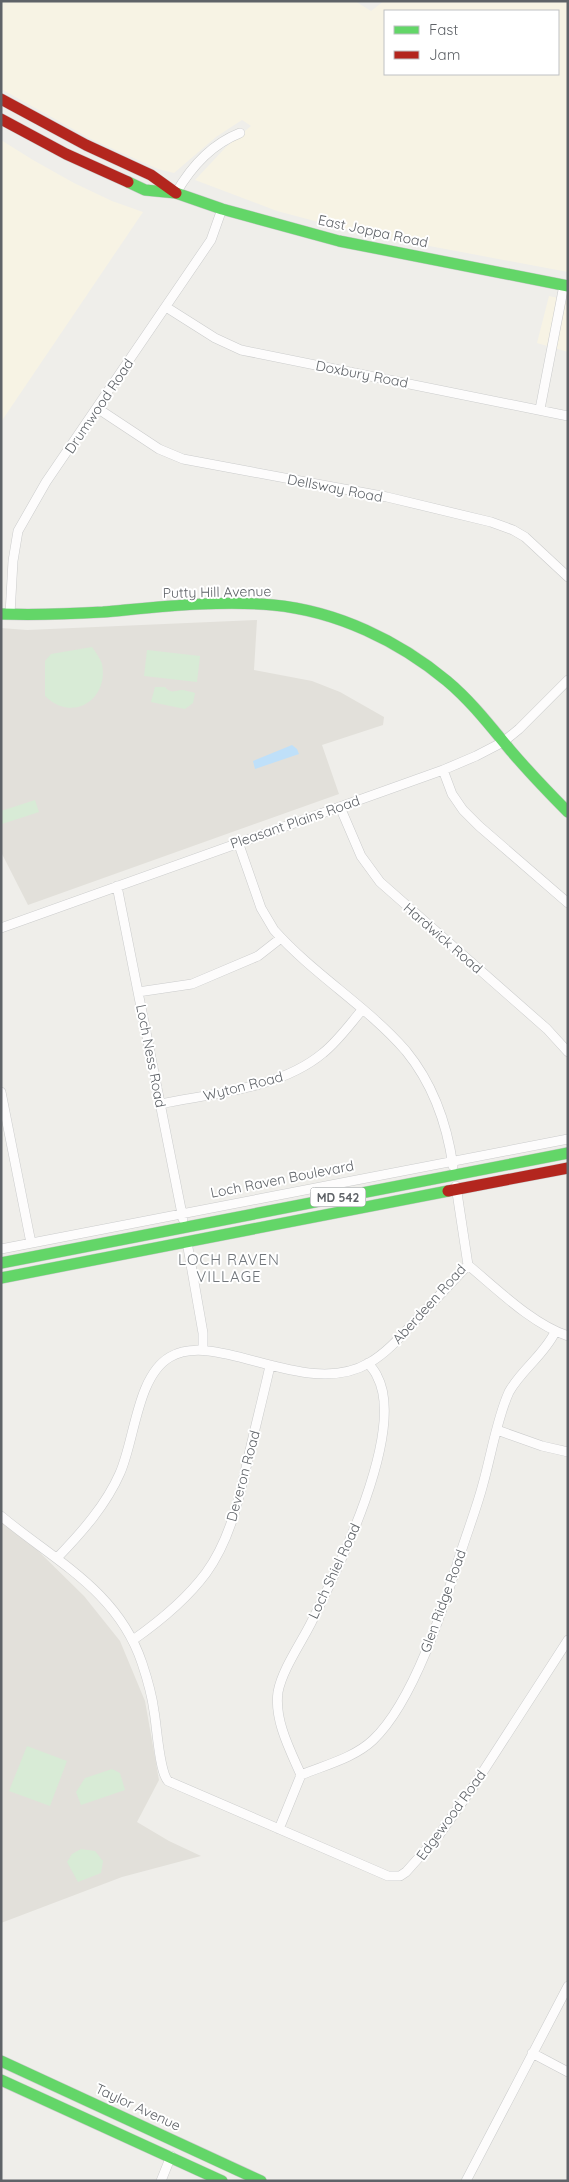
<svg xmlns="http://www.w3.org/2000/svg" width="569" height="2182" viewBox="0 0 569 2182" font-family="Quicksand,sans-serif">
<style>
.commercial{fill:#f7f3e4;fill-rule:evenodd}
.education{fill:#e2e0da}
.green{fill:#d8ebd6}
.water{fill:#bfe0f9}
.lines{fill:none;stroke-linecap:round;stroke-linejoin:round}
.street-casing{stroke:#cbcccc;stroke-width:10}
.fast-casing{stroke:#cacacb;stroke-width:12}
.jam-casing{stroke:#cacacb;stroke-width:12}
.street{stroke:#fdfcfc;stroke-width:9}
.fast{stroke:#63d668;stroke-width:11}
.jam{stroke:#b3261e;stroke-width:11}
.labels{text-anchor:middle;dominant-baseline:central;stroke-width:4;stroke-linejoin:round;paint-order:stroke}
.shield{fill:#fff;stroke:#8f9295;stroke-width:1}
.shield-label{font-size:12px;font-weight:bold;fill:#5f6368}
.street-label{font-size:14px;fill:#5f6368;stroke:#fff}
.neighbourhood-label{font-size:15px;letter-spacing:1px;fill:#70757a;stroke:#fff}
</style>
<rect width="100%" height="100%" fill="#efeeea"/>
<path class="commercial" d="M1,1H355L371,11L384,1H568V272L360,233L277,211L195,180L226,147L251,126L242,120L216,137L174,173L158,169L91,139L1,89ZM385,11H558V74H385Z
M1,140L33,160L74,183L112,201L143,212L1,422Z
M549,296L568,300V352L537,343Z"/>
<path class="education" d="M257,620L254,670L312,681L340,692L384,717L383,725L322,745L339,794L28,905L1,852V628L27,630Z
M1,1522L24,1537L84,1596L120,1641L145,1701L159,1780L137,1822L169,1841L201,1856L122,1877L1,1923Z"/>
<path class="green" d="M92,647C96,653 100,658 102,664C109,700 72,723 45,696V661L51,654Z
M147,650L200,656L197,682L144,676Z
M155,687H165C171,694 174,691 181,690C185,690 191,692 195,693L193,703L185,709L151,702Z
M35,800L39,812L2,824L1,811Z
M27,1746L67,1761L50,1806L9,1791Z
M112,1769L120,1773L125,1790L81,1805L76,1792L85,1778Z
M81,1849L95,1851L103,1861L101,1873L78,1882L67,1862L72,1854Z"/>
<path class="water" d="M292,745L297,749L299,754L255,769L253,761Z"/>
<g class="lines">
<g class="street-casing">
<path id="street" d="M176,193C191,167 212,144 240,133
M166,307L215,338L241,350L568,416
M97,408L159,449L183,459L387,497L491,522L513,530L525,537L568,577
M540,409L564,285
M10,614L13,561L18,531L46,482L211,240L222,209
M443,770L452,794L463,810L479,826L568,903
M340,807L361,856L380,882L547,1029L568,1052
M238,842L261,908L274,930C314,975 367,1006 406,1051C433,1084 447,1124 453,1166
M117,886L183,1219
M1,928L443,770L476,756L503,742L519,729L568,680
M138,992L192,984L258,956L281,938
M1,1092L31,1243
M160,1104C214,1093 280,1089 323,1053C338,1041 350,1024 362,1010
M456,1186L468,1265
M187,1242L203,1333V1350
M1,1249L568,1139
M468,1265C497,1289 532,1324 568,1336
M497,1430L542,1446L568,1452
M1,1516C55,1561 118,1591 142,1663C147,1678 152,1695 154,1711C157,1727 159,1771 168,1781L388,1876H400L406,1872L439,1835L475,1784L568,1640
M58,1557C82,1532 106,1505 120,1473C135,1439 137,1376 170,1357C217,1329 306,1400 369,1363C388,1352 403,1334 419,1317C435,1300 452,1282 468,1265
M133,1640C160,1621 186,1600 206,1573C230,1540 239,1499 248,1459C255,1428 263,1397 270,1366
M301,1775C290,1750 274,1720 278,1692C282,1670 301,1643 311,1623C337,1571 407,1431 377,1376C375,1371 371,1367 368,1363
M279,1829L301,1775C325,1765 354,1758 373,1740C414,1701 444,1606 461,1552C468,1530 477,1507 483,1484C491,1456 497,1418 509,1392C521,1370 544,1355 555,1332
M532,2053L568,2072
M161,2181L171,2156
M466,2181L568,1986"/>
</g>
<g class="fast-casing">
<path id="fast" d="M128,182L145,190L176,193L222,209L339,241L568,286
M1,614C35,615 69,614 103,612C159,607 217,600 273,605C337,611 399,641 447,681C472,702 491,727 511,751C529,772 548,792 568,812
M1,1263L568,1153
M1,1278L448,1191
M1,2061L261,2181
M1,2080L222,2181"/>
</g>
<g class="jam-casing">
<path id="jam" d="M1,99L86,145L151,175L176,193
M1,119L66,154L128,182
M448,1191L568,1168"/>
</g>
<use href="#street" class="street"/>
<use href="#fast" class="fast"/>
<use href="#jam" class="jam"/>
</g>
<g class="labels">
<rect class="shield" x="310.5" y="1187.5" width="55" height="19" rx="4"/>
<g class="shield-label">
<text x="338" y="1197">MD 542</text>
</g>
<g class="street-label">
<text transform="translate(373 231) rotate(12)">East Joppa Road</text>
<text transform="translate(362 374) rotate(11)">Doxbury Road</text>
<text transform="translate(99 406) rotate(-56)">Drumwood Road</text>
<text transform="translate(335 488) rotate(11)">Dellsway Road</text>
<text transform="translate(217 592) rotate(-1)">Putty Hill Avenue</text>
<text transform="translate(295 822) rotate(-19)">Pleasant Plains Road</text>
<text transform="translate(443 938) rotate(41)">Hardwick Road</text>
<text transform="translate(151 1056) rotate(79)">Loch Ness Road</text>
<text transform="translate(243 1086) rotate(-14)">Wyton Road</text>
<text transform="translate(282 1179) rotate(-11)">Loch Raven Boulevard</text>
<text transform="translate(429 1304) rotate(-48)">Aberdeen Road</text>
<text transform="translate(243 1476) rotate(-75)">Deveron Road</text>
<text transform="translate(334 1571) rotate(-65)">Loch Shiel Road</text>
<text transform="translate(443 1601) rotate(-70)">Glen Ridge Road</text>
<text transform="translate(451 1815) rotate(-54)">Edgewood Road</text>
<text transform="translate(138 2107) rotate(25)">Taylor Avenue</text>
</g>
<g class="neighbourhood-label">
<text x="229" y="1259">LOCH RAVEN<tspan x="229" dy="17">VILLAGE</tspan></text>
</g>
</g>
<rect width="569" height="2182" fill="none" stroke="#5f6368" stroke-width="5"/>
<rect x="384" y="10" width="175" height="65" fill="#ffffff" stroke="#bfc1c3"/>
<rect x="394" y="26" width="25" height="8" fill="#63d668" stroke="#bfc1c3"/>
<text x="429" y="35" font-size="15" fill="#5f6368">Fast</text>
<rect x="394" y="51" width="25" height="8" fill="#b3261e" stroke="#bfc1c3"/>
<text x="429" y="60" font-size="15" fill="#5f6368">Jam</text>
</svg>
